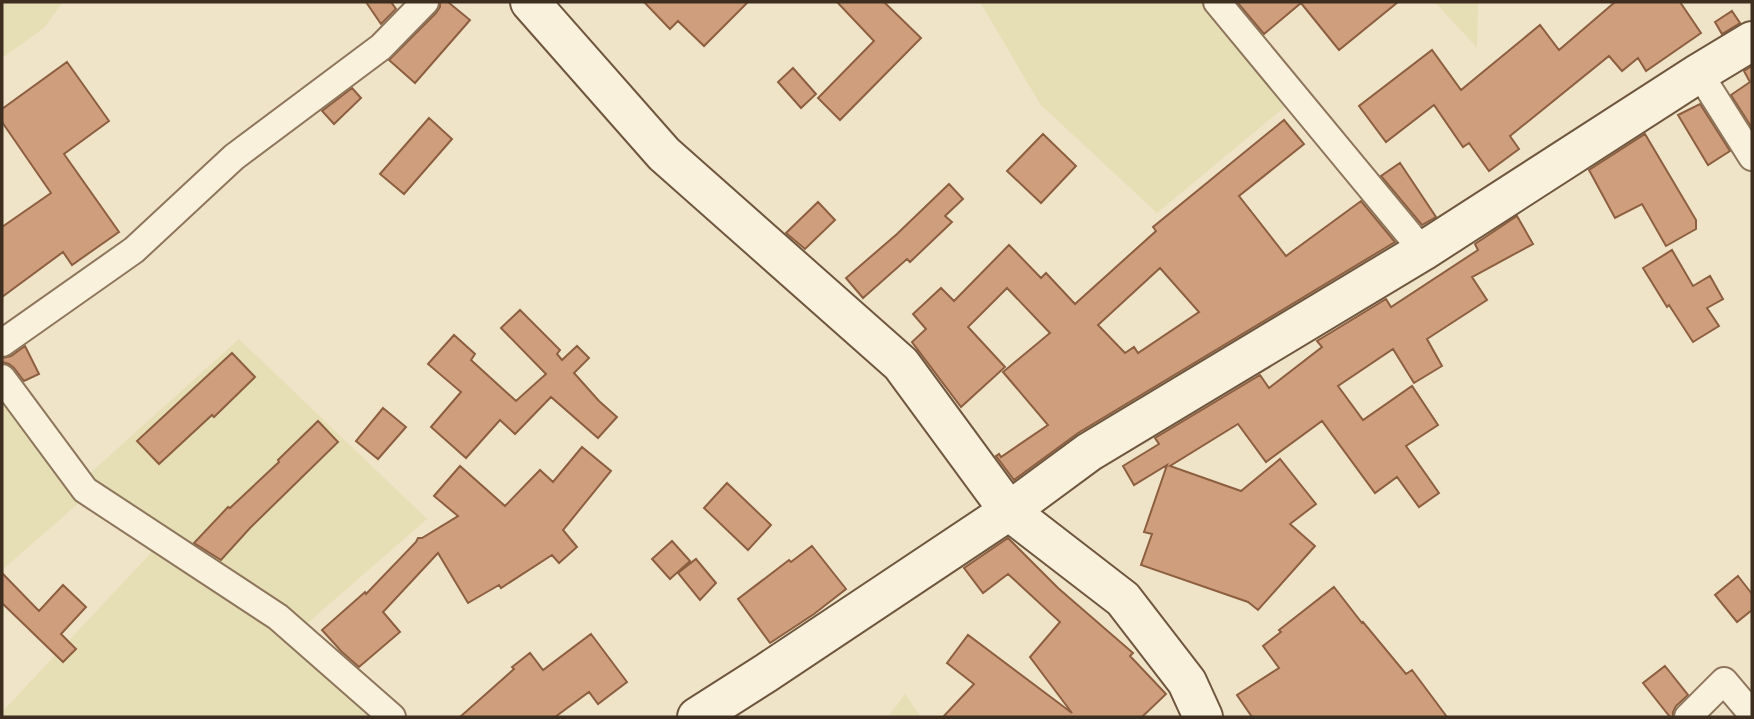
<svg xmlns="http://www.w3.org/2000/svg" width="1754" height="719" viewBox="0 0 1754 719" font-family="'PT Serif',serif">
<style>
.farmland{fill:#e6deb5}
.building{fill:#cf9f7d;stroke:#8d5f41;stroke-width:2;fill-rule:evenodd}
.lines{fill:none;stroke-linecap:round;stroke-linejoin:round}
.street-casing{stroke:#8d765c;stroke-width:30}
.secondary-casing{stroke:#6f573f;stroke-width:42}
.street{stroke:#faf1dc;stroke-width:26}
.secondary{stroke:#faf1dc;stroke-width:38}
</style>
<rect width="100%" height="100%" fill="#f0e4c8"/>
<path class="farmland" d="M2,2H63L44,28L2,58Z
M980,2H1217L1286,106L1157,213L1040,104Z
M1435,2H1478L1477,48Z
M239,339L427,519L302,628L401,717H2V712L162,541L95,489L2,570V396L87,476Z
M905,694L921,717H888Z"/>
<path class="building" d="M366,2H391L396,9L381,24Z
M440,2H448L470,20L415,83L389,60L436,13L440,7Z
M644,2H748L704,46L678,21L670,29Z
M837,2H884L921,38L840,120L818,98L874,41Z
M1237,2H1398L1339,50L1301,3L1264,34Z
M1615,2H1680L1701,33L1646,71L1638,58L1622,71L1609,56L1510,136L1519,149L1489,171L1469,143L1463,147L1434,105L1386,142L1359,106L1432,50L1461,90L1540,25L1559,50Z
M1732,11L1740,23L1722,34L1715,22Z
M67,62L109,121L64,154L119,232L72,265L63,252L2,297V227L51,193L2,122V109Z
M1752,66V128L1731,95L1750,82L1744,71Z
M793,68L816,94L801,108L778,82Z
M352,88L361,98L334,124L322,111Z
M1700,104L1730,151L1708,165L1678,115Z
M429,118L452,139L404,194L380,174Z
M1284,120L1304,144L1239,196L1286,256L1361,201L1395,242L1078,433L1014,480L996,456L999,454L1001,457L1048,425L1003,372L1050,333L1007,288L968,327L1005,367L961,407L912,342L926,329L913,314L941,288L954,301L1009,245L1041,278L1046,273L1075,304L1156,231L1153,227ZM1160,268L1199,312L1138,353L1134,347L1125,353L1098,325Z
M1043,134L1076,166L1041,203L1007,171Z
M1645,134L1696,220V229L1666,246L1642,204L1615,218L1589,170Z
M1400,163L1436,217L1422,225L1381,176Z
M949,184L963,199L945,216L952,222L910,262L907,259L863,298L846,278L897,234Z
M818,202L835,220L805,249L786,233Z
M1517,216L1533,244L1472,277L1487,300L1427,339L1442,366L1414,383L1393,349L1338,386L1363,420L1412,386L1438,425L1406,446L1439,493L1419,507L1397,477L1375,493L1322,421L1266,462L1238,424L1170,466L1241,491L1280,459L1316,504L1290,524L1315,546L1258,610L1248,602L1141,565L1152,534L1144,532L1167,465L1134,485L1123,466L1159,444L1155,438L1260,375L1269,388L1322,347L1317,341L1386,299L1391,307L1478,250L1475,244Z
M1672,250L1693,286L1710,276L1723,299L1707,308L1719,326L1693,342L1669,305L1667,307L1643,268Z
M520,310L560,350L557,354L562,360L577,346L589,358L574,373L599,401L617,417L598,438L551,397L515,434L500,420L466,458L431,427L461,392L428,364L454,335L475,354L471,360L516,401L546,374L501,328Z
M25,346L39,374L24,381L14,368L9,364L2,362V358L11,356Z
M232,353L255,377L214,417L212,415L159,464L137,441Z
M383,408L406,427L378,459L356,441Z
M318,421L338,442L250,528L221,560L194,543L228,507L230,508L279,462L278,460Z
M582,447L611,471L563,530L577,547L559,563L552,555L501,588L499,585L468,603L438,553L383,612L400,632L359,667L342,652L322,630L365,592L366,594L416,542L418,538H422L458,516L434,496L460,466L505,506L540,470L553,482Z
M727,483L771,525L748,550L704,508Z
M1008,538L1058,588L1133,653L1130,656L1166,694L1142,717H943L974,684L947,663L968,635L1072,713L1030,657L1060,622L1008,574L983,593L964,568Z
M672,541L690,561L670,579L652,559Z
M812,546L846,589L814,614L770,643L738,599L789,560L791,562Z
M696,559L716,583L700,600L678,573Z
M2,573L39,611L63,585L86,607L61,634L76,649L63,662L2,603Z
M1738,576L1752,594V610L1737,622L1715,595Z
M1334,587L1362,623L1363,622L1406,674L1412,670L1447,717H1252L1237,695L1279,668L1263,646L1281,632L1279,630Z
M591,634L627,682L598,704L589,692L555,717H460L514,669L512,667L530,653L543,670Z
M1665,666L1688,695L1676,706L1673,712V717H1670L1643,683Z"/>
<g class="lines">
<g class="street-casing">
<path id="street" d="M1217,2L1423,251
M1699,73L1752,157
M2,343L134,250L234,157L381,47L425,2
M2,378L85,490L278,617L392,717
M1688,717L1724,681L1752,714"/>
</g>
<g class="secondary-casing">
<path id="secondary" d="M530,2L664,154L901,364L1009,511L1123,599L1187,682L1203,717
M697,717L766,673L1009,511L1089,452L1423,251L1699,73L1752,41"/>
</g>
<use href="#street" class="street"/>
<use href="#secondary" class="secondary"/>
</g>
<rect width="1754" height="719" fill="none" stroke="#3d2e20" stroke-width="7"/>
</svg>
